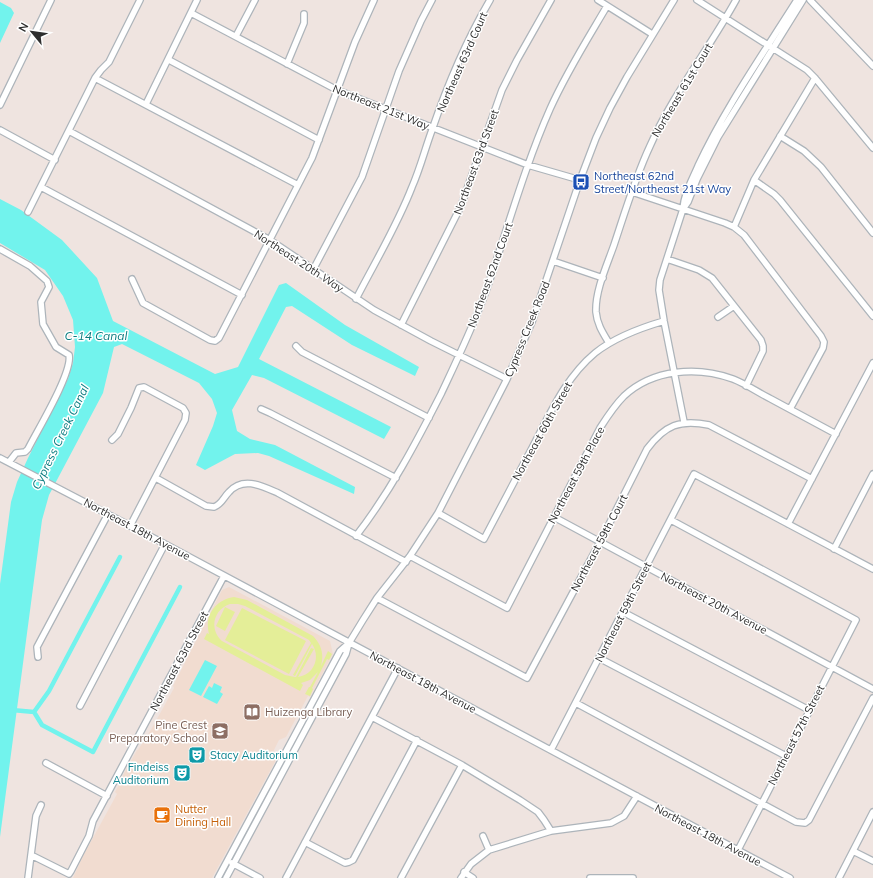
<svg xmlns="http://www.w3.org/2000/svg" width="873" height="878" viewBox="0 0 873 878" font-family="Mulish,sans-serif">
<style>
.education{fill:#f1dcd0}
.pitch{fill:#e4ee98;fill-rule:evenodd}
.water{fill:#72f3ed}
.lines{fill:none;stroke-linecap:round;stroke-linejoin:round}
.canal{stroke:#72f3ed;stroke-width:4.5}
.minor-casing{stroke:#adb4ba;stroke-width:8}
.minor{stroke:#fff;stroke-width:5.5}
.labels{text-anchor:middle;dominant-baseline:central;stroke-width:3;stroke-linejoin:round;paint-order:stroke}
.street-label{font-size:11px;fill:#2e2e2e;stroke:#fff}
.transit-label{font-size:11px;fill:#164399;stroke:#fff;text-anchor:start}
.education-label{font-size:11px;fill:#785e54;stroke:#fff;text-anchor:start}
.culture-label{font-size:11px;fill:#0d838f;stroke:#fff;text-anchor:start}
.food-label{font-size:11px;fill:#c56008;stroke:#fff;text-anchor:start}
.water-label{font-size:12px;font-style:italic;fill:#0b7d81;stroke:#fff}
</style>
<rect width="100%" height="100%" fill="#efe4e0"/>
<path class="education" d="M229,587L330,641L333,654L310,697L308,696L286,737L279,740L273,752L277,758L276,760L212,878H73L83,856L117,794L115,792L123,778L122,777L137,750H138L152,728L174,688L173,686L222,590Z"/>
<path class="pitch" d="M234,597L247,600L313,636C322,645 324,655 321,666L328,651L332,654L329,660L327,659L312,688L313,689L310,696L305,694L309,687H310L318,672L310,680L301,683L303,685L300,691L204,639L207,633L209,634C204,616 215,600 234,597ZM230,604H238L245,606L309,640L311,643L293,675L295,676L312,644C321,657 314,675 298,677L314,649L311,648L296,677H295L285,675L222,641C209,629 213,610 230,604Z
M225,607L235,612L225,631L216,626Z
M242,608L306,641L289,674L225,640Z"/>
<path class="water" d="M0,2L11,8L14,13L0,43Z
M0,199L21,210L62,240L97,278L113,321L215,374L238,367L279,285L286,283L345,325L419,367L415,376L352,345L292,306L286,307L259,359L391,427L384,439L264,378L252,375L232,410L237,431L250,439L275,445L355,487L354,494L269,456L258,453L235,454L205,470L196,465L213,426L217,413L212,399L199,383L122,344L114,347L103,393L49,495L42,520L0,837V584L11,502L17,482L28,458L68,379L73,363L75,347L73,320L63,296L45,270L0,243Z
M205,660L217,666L201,696L189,690Z
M214,683L222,687L220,692L223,694L217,704L203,697L209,686L212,688Z"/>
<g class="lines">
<path class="canal" d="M12,710L34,712L42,725L93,752L180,587
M34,712L49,691L120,557"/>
<g class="minor-casing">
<path id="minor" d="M598,0L652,34
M697,0L807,70L815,78L873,148
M810,0L873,66
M191,13L337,90L528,165L580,180
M236,36L255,0
M169,60L319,140
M287,64L304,23V14
M95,78L298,185
M146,104L197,0
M0,105L51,0
M0,130L55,160
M69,131L270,240L374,310L431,341L507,379
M780,136L804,151L821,167L873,233
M754,180L774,194L780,200L873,316
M41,187L242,295
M632,192L725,223L734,227L744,235L821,336L824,342L823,348L790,409
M683,209C684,194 692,180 698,166C725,108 763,54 797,0
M28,212L95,78L101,70L109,62L140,0
M734,227L754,180L815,78
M0,249L30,266L47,281L49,287L41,302L43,324L56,347L69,355C73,372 37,431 28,449L25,452L16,453L9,462
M667,259L699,270L712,278L761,340L763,346V351L746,386
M553,261L603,278
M314,268L362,177L399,71L421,21L432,0
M132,279L143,303L210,340L215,341L219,338L312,158L355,42L374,0
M356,299C375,262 397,226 412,187C420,169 425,149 432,130C447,86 466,41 490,0
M718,317L734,306
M401,325L461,206L502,90L517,60L551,0
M609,343C603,333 597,324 596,312C595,291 607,265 614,245C625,212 635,178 650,146C673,94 709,49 736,0
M296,346L302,352L429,418
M261,409L270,413L396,478
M684,422L664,321L659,290L660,280L683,209L688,202L697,179L718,137L803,0
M112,440L118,434L131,408L139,388L144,387L183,408L186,413L185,420L130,526
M0,458L165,544L790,878
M156,478L206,506L214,507C222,504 223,498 229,492C243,476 262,486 278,493L406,562
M438,513L484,539C500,509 516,478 532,448C550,414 565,378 595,353C615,337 640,328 664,321
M554,517L873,689
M671,520L856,620L738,850
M788,524L873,363
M356,536C390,492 416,443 441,394C457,360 473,327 486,291C507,231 524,168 550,109C566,73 587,40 607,6
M834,549L873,474
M410,556L507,608L600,428C607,417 614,406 624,396C653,369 697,366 733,379C746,384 759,393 771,399C793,411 814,422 836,434
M377,598L527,678L600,542L647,449C665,425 680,419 709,425L812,479
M623,612L809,710
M38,657L37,647L108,514
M599,658L786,756
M576,703L796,822L805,823L809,820L873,698
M80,706L165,544
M372,717L462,765L520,800L538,812L544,820L551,831
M551,750L694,474L873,569
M46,763L107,796
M483,836L489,850
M305,842L345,863L349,862L353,860L417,740
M853,851L873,861
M31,855L69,874L71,871L89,836L93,821L224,576
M232,863L260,878
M464,872L473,878
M28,878L36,816L41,805
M218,878L340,651L349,643
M226,878L346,654L349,643L363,620L377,598L410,556L438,513L507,379L532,322L580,180L596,138L610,108L627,77L674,0
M286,878L398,668
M401,878L462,765
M461,878L471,864L489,850L551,831L611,823L624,816L637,796
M590,878H633
M839,878L873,812"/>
</g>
<use href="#minor" class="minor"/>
</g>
<defs>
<g id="bus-square" transform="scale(0.9)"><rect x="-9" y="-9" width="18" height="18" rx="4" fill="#1a4fb4" stroke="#fff"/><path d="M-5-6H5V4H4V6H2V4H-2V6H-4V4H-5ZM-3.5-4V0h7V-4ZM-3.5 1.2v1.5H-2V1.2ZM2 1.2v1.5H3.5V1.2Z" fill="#fff"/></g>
<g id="library-square" transform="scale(0.9)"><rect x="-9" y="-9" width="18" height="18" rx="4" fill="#8d6e63" stroke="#fff"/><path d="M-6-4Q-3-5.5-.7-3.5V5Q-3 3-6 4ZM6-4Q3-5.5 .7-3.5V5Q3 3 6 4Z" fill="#fff"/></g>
<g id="school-square" transform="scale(0.9)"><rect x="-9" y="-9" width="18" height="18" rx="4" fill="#8d6e63" stroke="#fff"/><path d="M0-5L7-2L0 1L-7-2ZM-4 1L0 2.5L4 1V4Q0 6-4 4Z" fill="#fff"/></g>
<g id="theatre-square" transform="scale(0.9)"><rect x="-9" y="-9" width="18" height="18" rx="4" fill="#0f9aa8" stroke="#fff"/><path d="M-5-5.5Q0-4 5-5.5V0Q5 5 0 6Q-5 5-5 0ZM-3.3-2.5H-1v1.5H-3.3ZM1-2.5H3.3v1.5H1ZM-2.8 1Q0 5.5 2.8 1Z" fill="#fff"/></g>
<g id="cafe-square" transform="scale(0.9)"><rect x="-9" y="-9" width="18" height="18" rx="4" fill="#e8710a" stroke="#fff"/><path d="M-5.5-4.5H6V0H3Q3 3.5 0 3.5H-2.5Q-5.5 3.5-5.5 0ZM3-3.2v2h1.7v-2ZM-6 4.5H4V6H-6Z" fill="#fff"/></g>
</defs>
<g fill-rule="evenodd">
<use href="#bus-square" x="581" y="182"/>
<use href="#library-square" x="252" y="712"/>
<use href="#school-square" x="220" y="731"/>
<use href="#theatre-square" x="197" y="755"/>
<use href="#theatre-square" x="182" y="773"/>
<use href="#cafe-square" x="162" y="815"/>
</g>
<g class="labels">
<g class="street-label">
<text transform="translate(462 62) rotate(-66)">Northeast 63rd Court</text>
<text transform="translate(682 90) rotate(-59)">Northeast 61st Court</text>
<text transform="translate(381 107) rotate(22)">Northeast 21st Way</text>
<text transform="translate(476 162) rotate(-70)">Northeast 63rd Street</text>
<text transform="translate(299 261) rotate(33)">Northeast 20th Way</text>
<text transform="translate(490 275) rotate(-70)">Northeast 62nd Court</text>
<text transform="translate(527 329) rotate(-68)">Cypress Creek Road</text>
<text transform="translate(542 431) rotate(-61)">Northeast 60th Street</text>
<text transform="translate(576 475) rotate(-62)">Northeast 59th Place</text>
<text transform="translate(137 529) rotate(28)">Northeast 18th Avenue</text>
<text transform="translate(599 543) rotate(-62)">Northeast 59th Court</text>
<text transform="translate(714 603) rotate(28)">Northeast 20th Avenue</text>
<text transform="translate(623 612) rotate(-63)">Northeast 59th Street</text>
<text transform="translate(179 661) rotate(-62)">Northeast 63rd Street</text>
<text transform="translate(423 682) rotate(28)">Northeast 18th Avenue</text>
<text transform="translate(796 735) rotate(-63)">Northeast 57th Street</text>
<text transform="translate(708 835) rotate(28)">Northeast 18th Avenue</text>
</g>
<g class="transit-label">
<text x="594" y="176">Northeast 62nd<tspan x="594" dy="13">Street/Northeast 21st Way</tspan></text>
</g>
<g class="education-label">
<text x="265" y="712">Huizenga Library</text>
<text x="207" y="725" text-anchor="end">Pine Crest<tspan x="207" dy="13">Preparatory School</tspan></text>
</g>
<g class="culture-label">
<text x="210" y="755">Stacy Auditorium</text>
<text x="169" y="767" text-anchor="end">Findeiss<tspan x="169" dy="13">Auditorium</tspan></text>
</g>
<g class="food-label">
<text x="175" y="809">Nutter<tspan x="175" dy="13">Dining Hall</tspan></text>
</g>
<g class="water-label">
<text x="96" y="335">C-14 Canal</text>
<text transform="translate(60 437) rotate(-64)">Cypress Creek Canal</text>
</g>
</g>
<g transform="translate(32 32) rotate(299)" stroke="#ffffff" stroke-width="3" paint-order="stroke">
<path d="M0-3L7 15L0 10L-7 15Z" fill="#2e2e2e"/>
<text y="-6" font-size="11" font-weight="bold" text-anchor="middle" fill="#2e2e2e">N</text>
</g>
</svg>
